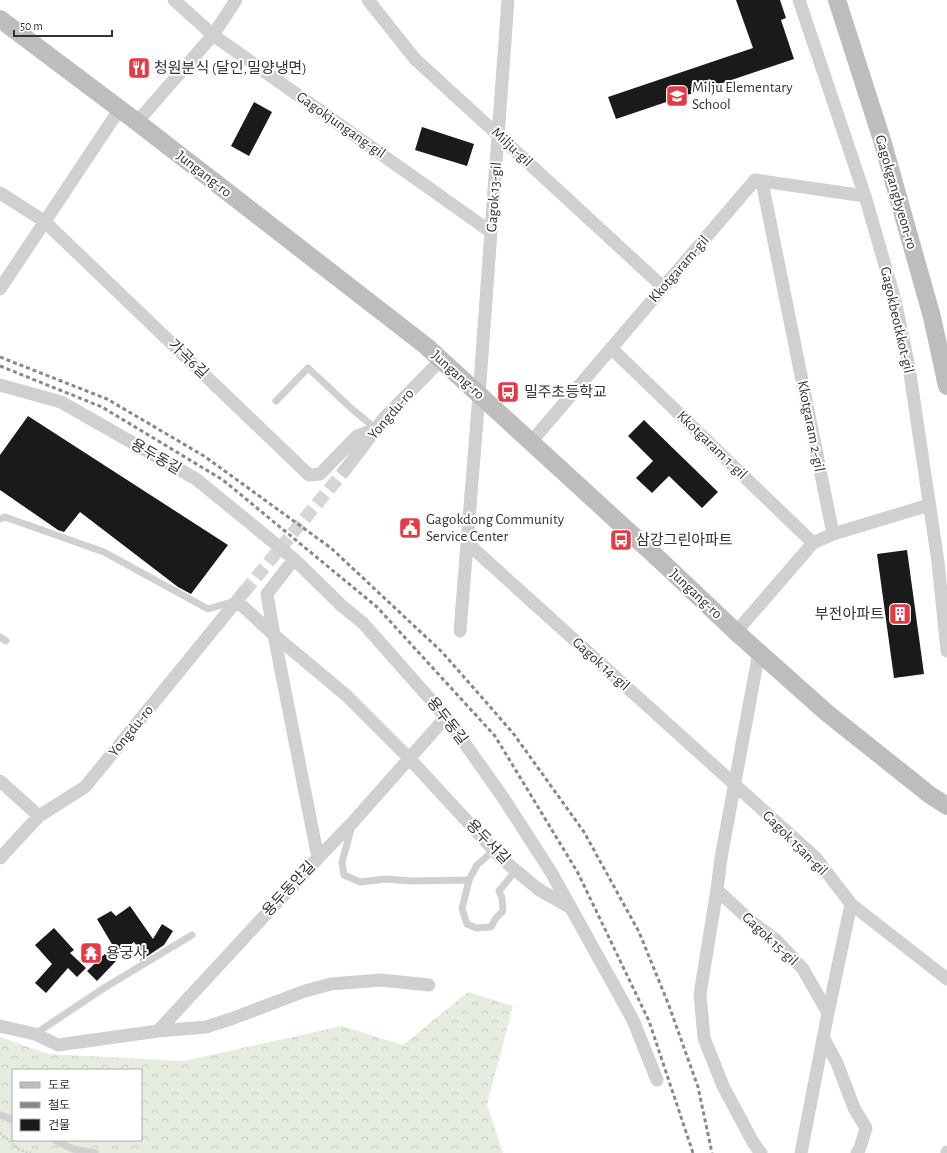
<svg xmlns="http://www.w3.org/2000/svg" width="947" height="1153" viewBox="0 0 947 1153" font-family="'Alegreya Sans','Noto Sans KR',sans-serif">
<style>
.forest{fill:url(#forest-crowns);fill-rule:evenodd}
.building{fill:#1a1a1a}
.lines{fill:none;stroke-linecap:round;stroke-linejoin:round}
.street-tunnel{stroke:#d6d6d6;stroke-width:13;stroke-dasharray:13 6;stroke-linecap:butt}
.path{stroke:#cdcdcd;stroke-width:2.5;stroke-dasharray:2 2;stroke-linecap:butt}
.lane{stroke:#d0d0d0;stroke-width:7}
.street{stroke:#d0d0d0;stroke-width:13}
.secondary{stroke:#bdbdbd;stroke-width:18}
.rail{stroke:#888;stroke-width:3;stroke-dasharray:4 3;stroke-linecap:butt}
.labels{text-anchor:middle;dominant-baseline:central;stroke-width:4;stroke-linejoin:round;paint-order:stroke}
.poi-label{font-size:15px;fill:#333;stroke:#fff;text-anchor:start}
.street-label{font-size:15px;fill:#333;stroke:#fff}
</style>
<defs>
<pattern id="forest-crowns" width="20" height="18" patternUnits="userSpaceOnUse"><rect width="20" height="18" fill="#e6ecdf"/><path d="M2 6a3 3 0 1 1 6 0M12 15a3 3 0 1 1 6 0" fill="none" stroke="#c6cbc0"/></pattern>
</defs>
<rect width="100%" height="100%" fill="#fff"/>
<path class="forest" d="M468,992L513,1006L487,1105L503,1153H0V1037L48,1054L184,1061L342,1026L403,1045ZM13,1070H141V1140H13Z"/>
<path class="building" d="M736,0H780L786,18L781,20L794,59L616,119L608,97L753,48Z
M254,102L272,112L249,156L231,146Z
M422,127L474,144L467,166L415,150Z
M28,416L228,545L191,594L178,587L80,512L64,532L58,530L0,490V455Z
M644,420L718,492L702,508L669,476L652,493L636,478L653,461L628,436Z
M907,550L924,674L894,678L877,554Z
M130,906L153,939L162,924L173,931L164,945L140,961L143,954L134,942L113,958L116,961L97,981L87,971L113,946L97,919L111,911L116,916Z
M54,928L74,950L70,953L86,968L77,977L68,968L46,993L35,983L52,964L35,945Z"/>
<g class="lines">
<path class="street-tunnel" d="M244,592L345,470"/>
<path class="path" d="M0,1133L20,1150L31,1153"/>
<path class="lane" d="M276,401L308,368L352,409L376,429
M0,519L5,517L104,552L208,609L235,601
M0,637L6,641
M352,826L342,862L344,875L360,882L386,879L412,881L469,880L477,865L494,850
M469,880L462,909L467,924L476,928L491,927L496,918L503,911L502,898L499,891L516,870
M35,1034L104,988L192,935
M0,1115L13,1120
M55,1140L73,1149L95,1153"/>
<path class="street" d="M174,0L213,35L491,232
M368,0L415,59L498,135L663,287
M799,0L865,196L895,300L909,367L938,562L947,651
M137,122L213,35L236,0
M762,182L833,534
M0,193L44,221L309,475L320,474L357,436L376,429
M0,289L119,110
M611,348L813,543
M0,385L61,402L196,479L294,559L342,606L363,623L446,717L502,796L551,872L571,908
M531,442L755,180L865,196
M345,470L385,417L441,360
M467,541L477,552L815,857L851,904L947,979
M294,559L267,594L274,635L347,696L409,758L501,858L538,889L571,908L633,1020L657,1080
M460,631L479,395L508,0
M736,632L813,543L833,534L929,505
M759,652L721,858L717,890L700,994L704,1038L723,1086L754,1144L761,1153
M0,781L39,816L85,787L244,592
M0,858L39,816
M318,858L353,822L446,717
M717,890L753,923L776,940L803,969L828,1013
M0,1026L35,1034L58,1045L158,1031L318,858L274,635L237,601
M158,1031L206,1027L231,1019L305,991L331,984L381,980L429,985
M823,1037L837,1063L854,1108L866,1128L860,1148L857,1153
M801,1153L828,1013L851,904
M947,1153V1152"/>
<path class="secondary" d="M837,0L882,140L932,317L947,386
M0,19L137,122L426,346L662,562L736,632L827,713L930,795L947,806"/>
<path class="rail" d="M0,357L107,399L204,456L331,548L442,652L513,733L584,832L639,932L668,1003L698,1087L712,1153
M0,366L102,407L223,480L377,607L495,736L578,873L649,1021L693,1153"/>
</g>
<defs>
<g id="restaurant-square" transform="scale(1.15)"><rect x="-9" y="-9" width="18" height="18" rx="4" fill="#e63946" stroke="#fff"/><path d="M-5-6h1v4h1v-4h1v4h1v-4h1v5L-1.5 .5V6h-2V.5L-5-1ZM5-6V6H3V1.5H1.5Q1.5-4 5-6Z" fill="#fff"/></g>
<g id="school-square" transform="scale(1.15)"><rect x="-9" y="-9" width="18" height="18" rx="4" fill="#e63946" stroke="#fff"/><path d="M0-5L7-2L0 1L-7-2ZM-4 1L0 2.5L4 1V4Q0 6-4 4Z" fill="#fff"/></g>
<g id="bus-square" transform="scale(1.15)"><rect x="-9" y="-9" width="18" height="18" rx="4" fill="#e63946" stroke="#fff"/><path d="M-5-6H5V4H4V6H2V4H-2V6H-4V4H-5ZM-3.5-4V0h7V-4ZM-3.5 1.2v1.5H-2V1.2ZM2 1.2v1.5H3.5V1.2Z" fill="#fff"/></g>
<g id="civic-square" transform="scale(1.15)"><rect x="-9" y="-9" width="18" height="18" rx="4" fill="#e63946" stroke="#fff"/><path d="M-.6-6.5H3V-4.5H.6V-3L4-1V1h2V6H-6V1h2V-1L-.6-3ZM-1.2 2.5V6h2.4V2.5Z" fill="#fff"/></g>
<g id="building-square" transform="scale(1.15)"><rect x="-9" y="-9" width="18" height="18" rx="4" fill="#e63946" stroke="#fff"/><path d="M-4-6H4V6H1V3H-1V6H-4ZM-2.5-4.3h1.7v1.8h-1.7ZM.8-4.3h1.7v1.8H.8ZM-2.5-1h1.7V.8h-1.7ZM.8-1h1.7V.8H.8Z" fill="#fff"/></g>
<g id="temple-square" transform="scale(1.15)"><rect x="-9" y="-9" width="18" height="18" rx="4" fill="#e63946" stroke="#fff"/><path d="M0-6L5-2H3V0L6.5 2.5H4V6H1.5V3h-3V6H-4V2.5H-6.5L-3 0V-2H-5Z" fill="#fff"/></g>
</defs>
<g fill-rule="evenodd">
<use href="#restaurant-square" x="139" y="68"/>
<use href="#school-square" x="677" y="96"/>
<use href="#bus-square" x="508" y="392"/>
<use href="#civic-square" x="410" y="528"/>
<use href="#bus-square" x="621" y="540"/>
<use href="#building-square" x="900" y="614"/>
<use href="#temple-square" x="91" y="953"/>
</g>
<g class="labels">
<g class="poi-label">
<text x="154" y="68">청원분식 (달인,밀양냉면)</text>
<text x="692" y="87">Milju Elementary<tspan x="692" dy="17">School</tspan></text>
<text x="524" y="392">밀주초등학교</text>
<text x="426" y="519">Gagokdong Community<tspan x="426" dy="17">Service Center</tspan></text>
<text x="636" y="540">삼강그린아파트</text>
<text x="884" y="614" text-anchor="end">부전아파트</text>
<text x="106" y="953">용궁사</text>
</g>
<g class="street-label">
<text transform="translate(341 125) rotate(35)">Gagokjungang-gil</text>
<text transform="translate(512 147) rotate(43)">Milju-gil</text>
<text transform="translate(204 174) rotate(38)">Jungang-ro</text>
<text transform="translate(896 192) rotate(74)">Gagokgangbyeon-ro</text>
<text transform="translate(494 197) rotate(-86)">Gagok 13-gil</text>
<text transform="translate(679 269) rotate(-49)">Kkotgaram-gil</text>
<text transform="translate(897 320) rotate(77)">Gagokbeotkkot-gil</text>
<text transform="translate(188 359) rotate(44)">가곡6길</text>
<text transform="translate(458 375) rotate(42)">Jungang-ro</text>
<text transform="translate(391 414) rotate(-49)">Yongdu-ro</text>
<text transform="translate(811 426) rotate(79)">Kkotgaram 2-gil</text>
<text transform="translate(712 445) rotate(44)">Kkotgaram 1-gil</text>
<text transform="translate(156 457) rotate(30)">용두동길</text>
<text transform="translate(696 594) rotate(43)">Jungang-ro</text>
<text transform="translate(601 664) rotate(42)">Gagok 14-gil</text>
<text transform="translate(447 721) rotate(52)">용두동길</text>
<text transform="translate(131 731) rotate(-51)">Yongdu-ro</text>
<text transform="translate(488 842) rotate(46)">용두서길</text>
<text transform="translate(795 843) rotate(45)">Gagok 15an-gil</text>
<text transform="translate(289 889) rotate(-47)">용두동안길</text>
<text transform="translate(770 939) rotate(43)">Gagok 15-gil</text>
</g>
</g>
<rect x="12" y="1069" width="130" height="72" fill="#ffffff" stroke="#adadad"/>
<rect x="20" y="1082" width="20" height="6" fill="#bdbdbd" stroke="#adadad"/>
<text x="48" y="1089" font-size="12" fill="#333333">도로</text>
<rect x="20" y="1102" width="20" height="6" fill="#888888" stroke="#adadad"/>
<text x="48" y="1109" font-size="12" fill="#333333">철도</text>
<rect x="20" y="1119" width="20" height="12" fill="#1a1a1a" stroke="#adadad"/>
<text x="48" y="1129" font-size="12" fill="#333333">건물</text>
<path d="M14 30v6h98v-6" fill="none" stroke="#333333" stroke-width="2"/>
<text x="20" y="30" font-size="12" fill="#333333" stroke="#ffffff" stroke-width="3" paint-order="stroke">50 m</text>
</svg>
